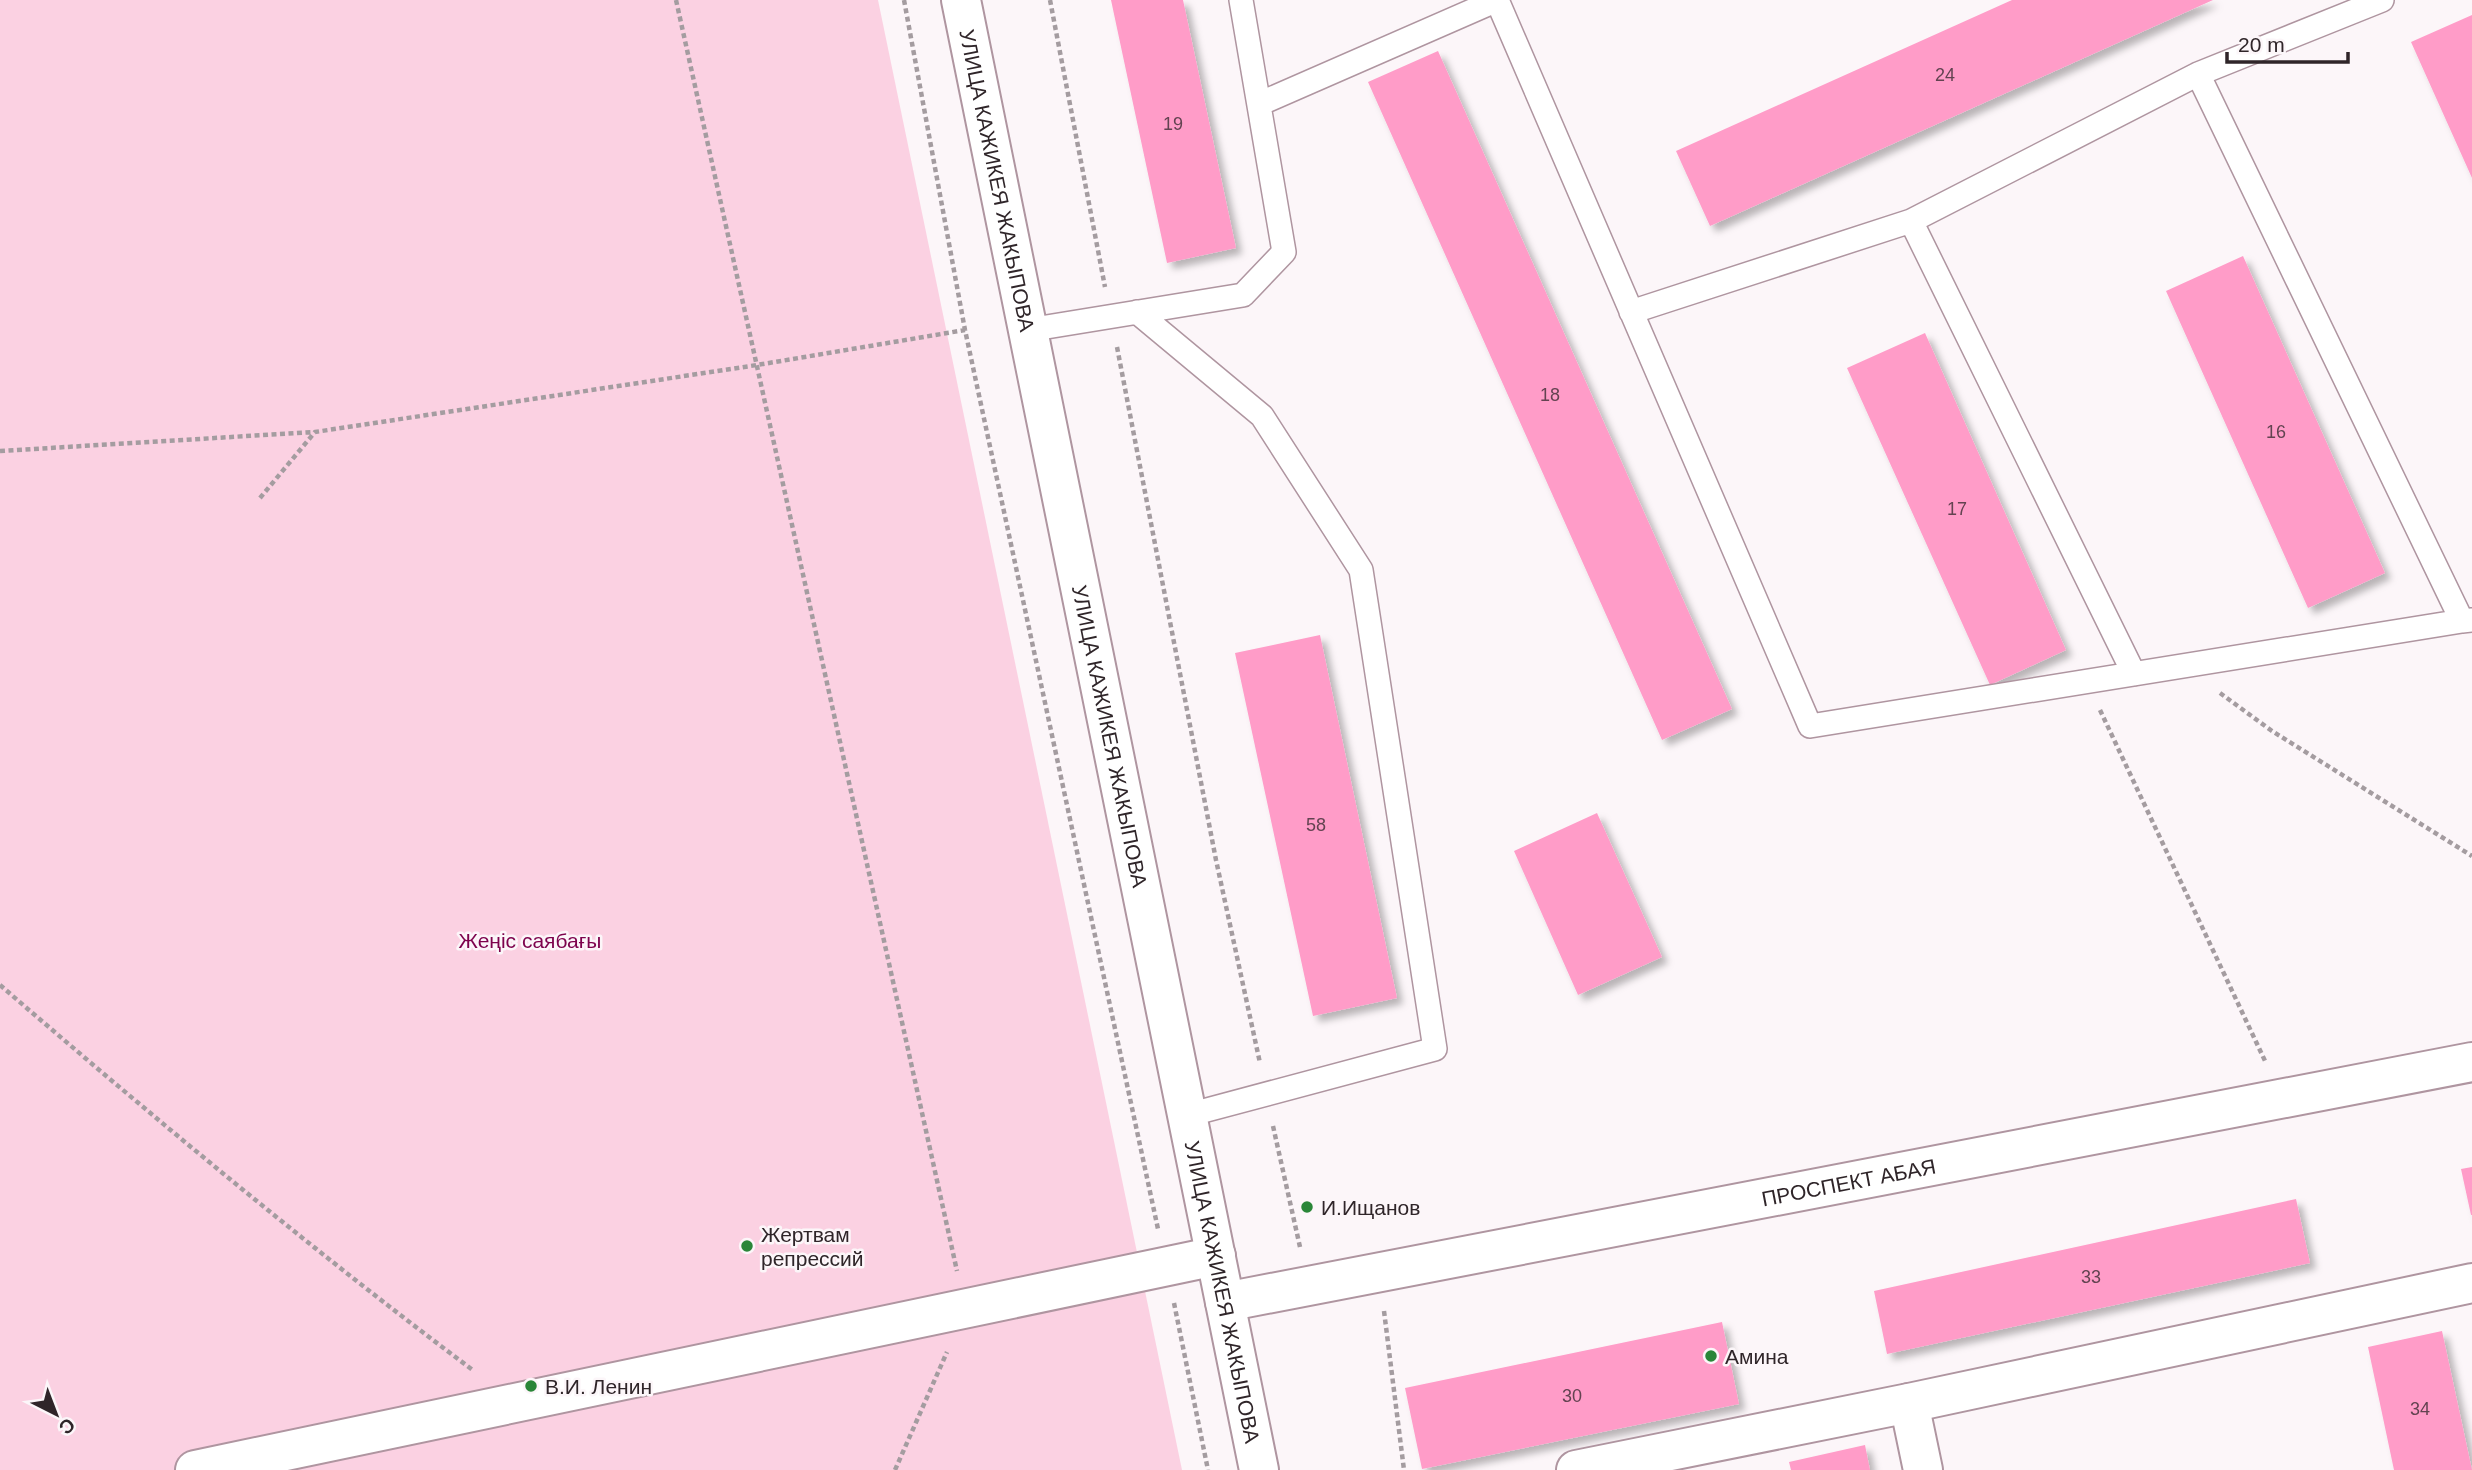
<svg xmlns="http://www.w3.org/2000/svg" width="2472" height="1470" viewBox="0 0 2472 1470" font-family="Helvetica,sans-serif">
<style>
.green{fill:#fbd1e2}
.building{fill:#ff9cc8;filter:url(#shadow)}
.lines{fill:none;stroke-linecap:round;stroke-linejoin:round}
.lane-casing{stroke:#af95a0;stroke-width:26}
.street-casing{stroke:#af95a0;stroke-width:42}
.secondary-casing{stroke:#af95a0;stroke-width:42}
.path{stroke:#a49ca0;stroke-width:4.5;stroke-dasharray:5 3.5;stroke-linecap:butt}
.lane{stroke:#fff;stroke-width:23}
.street{stroke:#fff;stroke-width:38}
.secondary{stroke:#fff;stroke-width:38}
.poi-dot{fill:#2a8638;stroke:#fcf6f9;stroke-width:2.5}
.labels{text-anchor:middle;dominant-baseline:central;stroke-width:5;stroke-linejoin:round;paint-order:stroke}
.number-label{font-size:18px;fill:#634351}
.street-label{font-size:21px;fill:#2f2529;stroke:#fcf6f9}
.park-label{font-size:21px;fill:#7d034d;stroke:#fcf6f9}
.poi-label{font-size:21px;fill:#2f2529;stroke:#fcf6f9;text-anchor:start}
</style>
<defs>
<filter id="shadow"><feDropShadow dx="6" dy="6" stdDeviation="3.5" flood-color="#0004"/></filter>
</defs>
<rect width="100%" height="100%" fill="#fcf6f9"/>
<path class="green" d="M0,0H878L1182,1470H0Z"/>
<path class="building" d="M1111,0H1183L1236,248L1167,263Z
M2012,0H2213L1710,226L1676,151Z
M2472,15V178L2411,42Z
M1438,51L1732,709L1662,740L1368,82Z
M2243,256L2385,573L2308,608L2166,291Z
M1925,333L2066,650L1990,685L1847,368Z
M1320,635L1397,998L1313,1016L1235,653Z
M1597,813L1662,957L1578,995L1514,851Z
M2472,1167V1215H2471L2461,1169Z
M2296,1199L2310,1263L1887,1354L1874,1291Z
M1722,1322L1739,1404L1422,1469L1405,1388Z
M2442,1331L2472,1470H2394L2368,1347Z
M1865,1445L1870,1470H1791L1789,1462Z"/>
<g class="lines">
<g class="lane-casing">
<path id="lane" d="M2198,74L2462,621L2472,620
M1259,104L1497,0L1810,726L2462,621
M1911,221L2198,74L2382,0
M1137,312L1262,416L1361,570L1435,1049L1188,1115
M1631,312L1911,221L2134,674
M1028,330L1243,295L1284,252L1241,0"/>
</g>
<g class="street-casing">
<g id="street">
<path id="s1" d="M1225,1302L2472,1062"/>
<path d="M1909,1403L1923,1470"/>
<path d="M195,1470L1216,1256"/>
<path d="M1576,1470L1909,1403L2472,1283"/>
</g>
</g>
<g class="secondary-casing">
<g id="secondary">
<path id="s2" d="M961,0L1259,1470"/>
</g>
</g>
<path class="path" d="M676,0L957,1271
M904,0L965,330L1158,1229
M1050,0L1105,287
M1117,347L1216,860L1260,1063
M0,451L314,432
M260,498L315,432L757,365L965,330
M2220,693L2272,731L2472,856
M2100,710L2266,1063
M0,985C154,1118 311,1249 474,1371
M1273,1126L1300,1247
M1174,1303L1208,1470
M1384,1311L1404,1470
M895,1470L947,1352"/>
<use href="#lane" class="lane"/>
<use href="#street" class="street"/>
<use href="#secondary" class="secondary"/>
</g>
<g class="poi-dot">
<circle cx="1307" cy="1207" r="7"/>
<circle cx="747" cy="1246" r="7"/>
<circle cx="1711" cy="1356" r="7"/>
<circle cx="531" cy="1386" r="7"/>
</g>
<g class="labels">
<g class="number-label">
<text x="1945" y="75">24</text>
<text x="1173" y="124">19</text>
<text x="1550" y="395">18</text>
<text x="2276" y="432">16</text>
<text x="1957" y="509">17</text>
<text x="1316" y="825">58</text>
<text x="2091" y="1277">33</text>
<text x="1572" y="1396">30</text>
<text x="2420" y="1409">34</text>
</g>
<g class="street-label">
<text stroke="none"><textPath href="#s2" startOffset="184">УЛИЦА КАЖИКЕЯ ЖАКЫПОВА</textPath></text>
<text stroke="none"><textPath href="#s2" startOffset="751">УЛИЦА КАЖИКЕЯ ЖАКЫПОВА</textPath></text>
<text stroke="none"><textPath href="#s1" startOffset="635">ПРОСПЕКТ АБАЯ</textPath></text>
<text stroke="none"><textPath href="#s2" startOffset="1318">УЛИЦА КАЖИКЕЯ ЖАКЫПОВА</textPath></text>
</g>
<g class="park-label">
<text x="530" y="940">Жеңіс саябағы</text>
</g>
<g class="poi-label">
<text x="1321" y="1207">И.Ищанов</text>
<text x="761" y="1234">Жертвам<tspan x="761" dy="24">репрессий</tspan></text>
<text x="1725" y="1356">Амина</text>
<text x="545" y="1386">В.И. Ленин</text>
</g>
</g>
<g transform="translate(56 1414) rotate(138)" stroke="#fcf6f9" stroke-width="5" paint-order="stroke">
<path d="M0-5L12 26L0 18L-12 26Z" fill="#2f2529"/>
<text y="-10" font-size="19" font-weight="bold" text-anchor="middle" fill="#2f2529">С</text>
</g>
<path d="M2227 52v10h121v-10" fill="none" stroke="#2f2529" stroke-width="3.5"/>
<text x="2238" y="52" font-size="21" fill="#2f2529" stroke="#fcf6f9" stroke-width="5" paint-order="stroke">20 m</text>
</svg>
